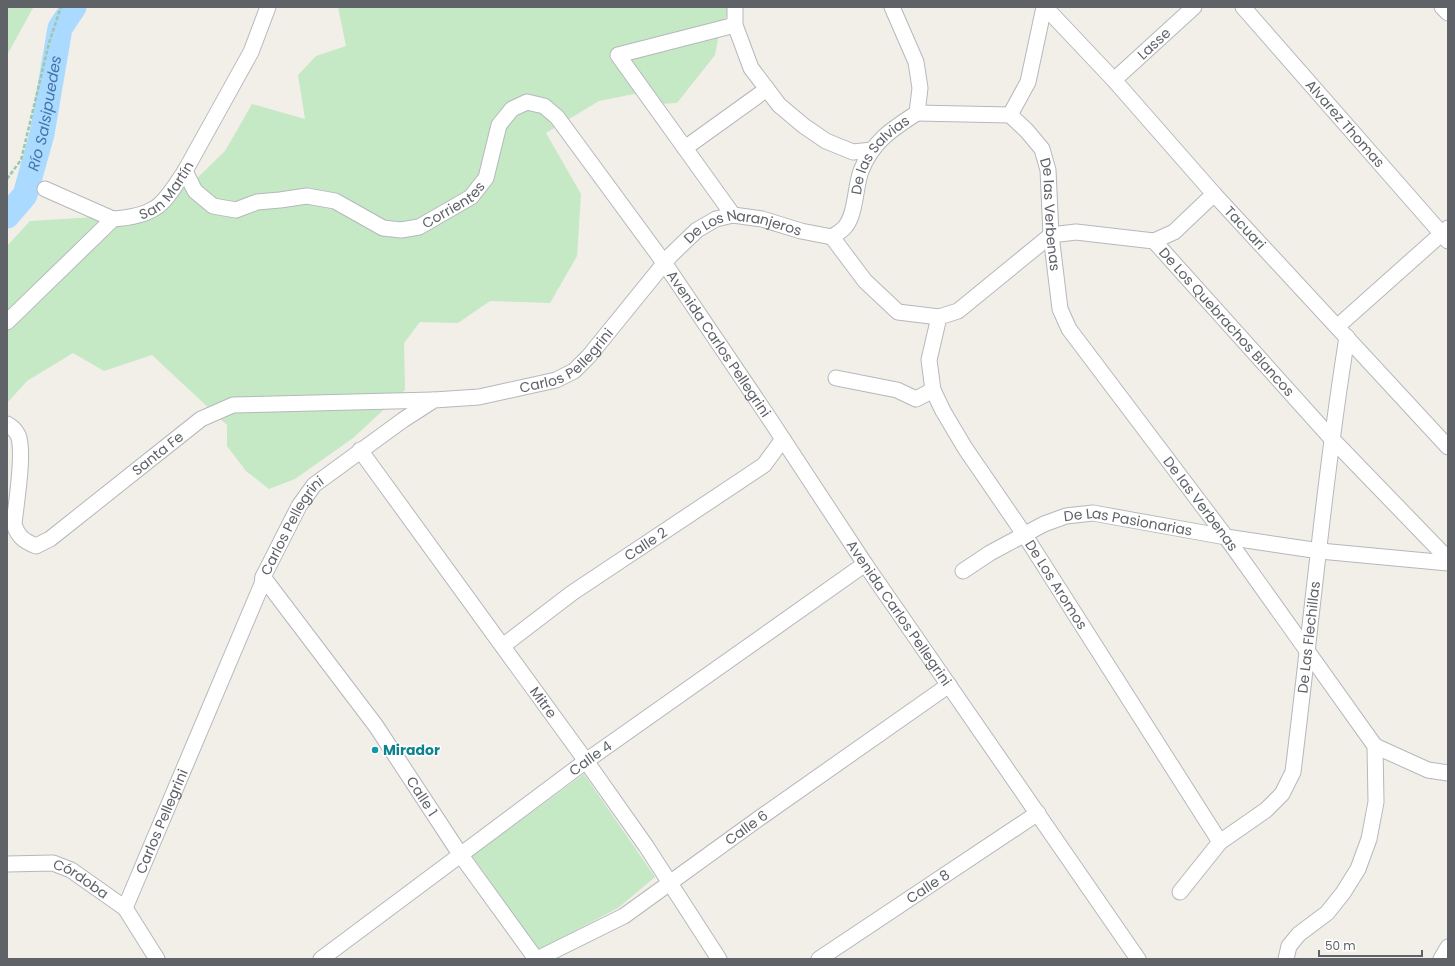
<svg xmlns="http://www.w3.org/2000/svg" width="1455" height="966" viewBox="0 0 1455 966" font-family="Poppins,sans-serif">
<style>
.green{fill:#c5e8c5}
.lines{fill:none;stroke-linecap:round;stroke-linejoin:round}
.river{stroke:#aadaff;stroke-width:25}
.minor-casing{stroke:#b5b8bc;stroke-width:17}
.path{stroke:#9cc7a9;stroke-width:2.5;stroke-dasharray:4 2;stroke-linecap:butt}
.minor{stroke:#fff;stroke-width:15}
.culture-dot{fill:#0f9aa8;stroke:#fff;stroke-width:1.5}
.labels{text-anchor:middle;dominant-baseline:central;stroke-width:3;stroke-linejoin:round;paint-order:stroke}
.street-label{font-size:14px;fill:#5f6368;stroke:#fff}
.culture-label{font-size:14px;font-weight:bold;fill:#0d838f;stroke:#fff;text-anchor:start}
.water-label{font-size:15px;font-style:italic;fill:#4174aa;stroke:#fff}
</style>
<rect width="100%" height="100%" fill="#f1efe8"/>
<path class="green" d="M7,7L33,8L7,55Z
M338,7H734L721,23L715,55L677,103L657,104L644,92L599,101L546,133L581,194L577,256L550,303L490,301L458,323L420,322L404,343L405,390L353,438L295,479L269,489L246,471L227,446V425L152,355L104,371L73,353L27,381L7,403V246L30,221L112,216L142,209L190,185L225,151L252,104L305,119L298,75L316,56L346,46Z
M584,774L655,877L618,908L539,950L472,856Z"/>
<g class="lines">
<path class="river" id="s1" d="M7,216L25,195L42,134L60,28L74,7"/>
<g class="minor-casing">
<g id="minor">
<path d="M735,7V25L751,68L779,105L804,126L826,141L853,152L872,150"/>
<path id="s2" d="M1045,7L1114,80L1214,194L1448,447"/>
<path id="s3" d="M1243,7L1448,241"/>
<path d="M1442,7L1448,13"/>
<path id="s4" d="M1114,80L1194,7"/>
<path id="s5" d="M917,113L1010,115L1027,131L1042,149L1048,170L1051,235L1060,309L1069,329L1226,537L1375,746L1376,802L1369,839L1358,869L1343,893L1327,913L1299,934L1289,946L1286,959"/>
<path d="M1010,115L1028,82L1044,7"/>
<path d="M685,148L767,89"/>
<path id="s6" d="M185,171L195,191L213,206L236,210L257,202L280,200L307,196L335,201L383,228L401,230L419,227L471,197L486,178L499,125L512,109L527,102L544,106L557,117L665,264L767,415L865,564L1138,959"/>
<path d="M45,189L113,219"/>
<path d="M733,215L618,55L735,25"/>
<path id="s7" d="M832,237L865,281L898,312L939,317L958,311L1051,235L1076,232L1154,241L1331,438L1448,559"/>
<path id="s8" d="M832,237C836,234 842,231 845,227C856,214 855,187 861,171C872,142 892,129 917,113L920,88L916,62L892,7"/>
<path d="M1154,241L1174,232L1214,194"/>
<path id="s9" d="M939,317L929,360L933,390L943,411L965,448L1024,534L1220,842"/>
<path id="s10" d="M7,322L113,219C127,218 143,216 155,208C166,202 178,181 185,171L251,52L268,7"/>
<path d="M1338,326L1448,228"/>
<path d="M836,378L897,390L916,399L933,390"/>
<path id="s11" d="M7,424C12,427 15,429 18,435C25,451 16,504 14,524C18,537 24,541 36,546L50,539L201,419L233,405L433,400"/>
<path id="s12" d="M360,450L586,761L646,846L719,959"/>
<path id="s13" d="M963,571L990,553L1044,524L1066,516L1093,513L1226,537L1320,551L1448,563"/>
<path id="s14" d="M263,577L376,726L460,854L536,959"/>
<path id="s15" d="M504,645L572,593L764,465L783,439"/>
<path d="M1375,746L1428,770L1448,773"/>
<path id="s16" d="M7,864L53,863L71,870L125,908L157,959"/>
<path id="s17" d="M1180,892L1220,842L1266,810L1282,794L1293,772C1311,627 1324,481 1347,337"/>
<path id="s18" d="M125,908L262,584L263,577L299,506L314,485L403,420L434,400L479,397L556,380L574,371L589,356L671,255L697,230L716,219L733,215L762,219L801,231L832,237"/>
<path id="s19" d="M321,959L586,761L865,564"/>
<path id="s20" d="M537,959L624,916L761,817L949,685"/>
<path id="s21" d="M819,959L1038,813"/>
<path d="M1441,959L1448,947"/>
</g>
</g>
<path class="path" d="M7,179L21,160L49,43L61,7"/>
<use href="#minor" class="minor"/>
</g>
<circle class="culture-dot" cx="375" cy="750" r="4"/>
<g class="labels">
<g class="street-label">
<text stroke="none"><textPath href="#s4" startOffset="54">Lasse</textPath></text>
<text stroke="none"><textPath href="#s3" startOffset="155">Alvarez Thomas</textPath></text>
<text stroke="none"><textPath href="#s8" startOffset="99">De las Salvias</textPath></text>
<text stroke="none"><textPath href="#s10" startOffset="212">San Martín</textPath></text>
<text stroke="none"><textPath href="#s6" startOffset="303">Corrientes</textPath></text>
<text stroke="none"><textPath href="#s5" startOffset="206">De las Verbenas</textPath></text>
<text stroke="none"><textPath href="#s2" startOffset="298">Tacuari</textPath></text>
<text stroke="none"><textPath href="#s18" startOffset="990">De Los Naranjeros</textPath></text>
<text stroke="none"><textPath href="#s7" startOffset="494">De Los Quebrachos Blancos</textPath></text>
<text stroke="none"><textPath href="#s6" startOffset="751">Avenida Carlos Pellegrini</textPath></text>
<text stroke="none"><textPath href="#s18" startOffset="754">Carlos Pellegrini</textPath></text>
<text stroke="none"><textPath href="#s11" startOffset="291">Santa Fe</textPath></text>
<text stroke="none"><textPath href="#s5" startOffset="542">De las Verbenas</textPath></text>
<text stroke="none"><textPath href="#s13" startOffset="180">De Las Pasionarias</textPath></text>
<text stroke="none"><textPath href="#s18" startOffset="418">Carlos Pellegrini</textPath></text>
<text stroke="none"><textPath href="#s15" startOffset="174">Calle 2</textPath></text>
<text stroke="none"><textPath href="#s9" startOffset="305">De Los Aromos</textPath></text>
<text stroke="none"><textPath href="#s6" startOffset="1075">Avenida Carlos Pellegrini</textPath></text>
<text stroke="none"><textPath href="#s17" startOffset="303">De Las Flechillas</textPath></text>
<text stroke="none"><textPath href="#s12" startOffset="312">Mitre</textPath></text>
<text stroke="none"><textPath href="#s19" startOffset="336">Calle 4</textPath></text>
<text stroke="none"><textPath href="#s14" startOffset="271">Calle 1</textPath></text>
<text stroke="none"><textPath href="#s18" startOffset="94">Carlos Pellegrini</textPath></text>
<text stroke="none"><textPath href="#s20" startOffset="248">Calle 6</textPath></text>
<text stroke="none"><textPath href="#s16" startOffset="78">Córdoba</textPath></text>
<text stroke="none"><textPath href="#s21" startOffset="131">Calle 8</textPath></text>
</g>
<g class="culture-label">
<text x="383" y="750">Mirador</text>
</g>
<g class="water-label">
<text stroke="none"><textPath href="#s1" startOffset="112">Río Salsipuedes</textPath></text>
</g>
</g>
<rect width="1455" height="966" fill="none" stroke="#5f6368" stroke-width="16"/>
<path d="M1319 950v6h103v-6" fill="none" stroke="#5f6368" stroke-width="2"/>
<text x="1325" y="950" font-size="12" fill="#5f6368" stroke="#ffffff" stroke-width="3" paint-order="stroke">50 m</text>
</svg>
